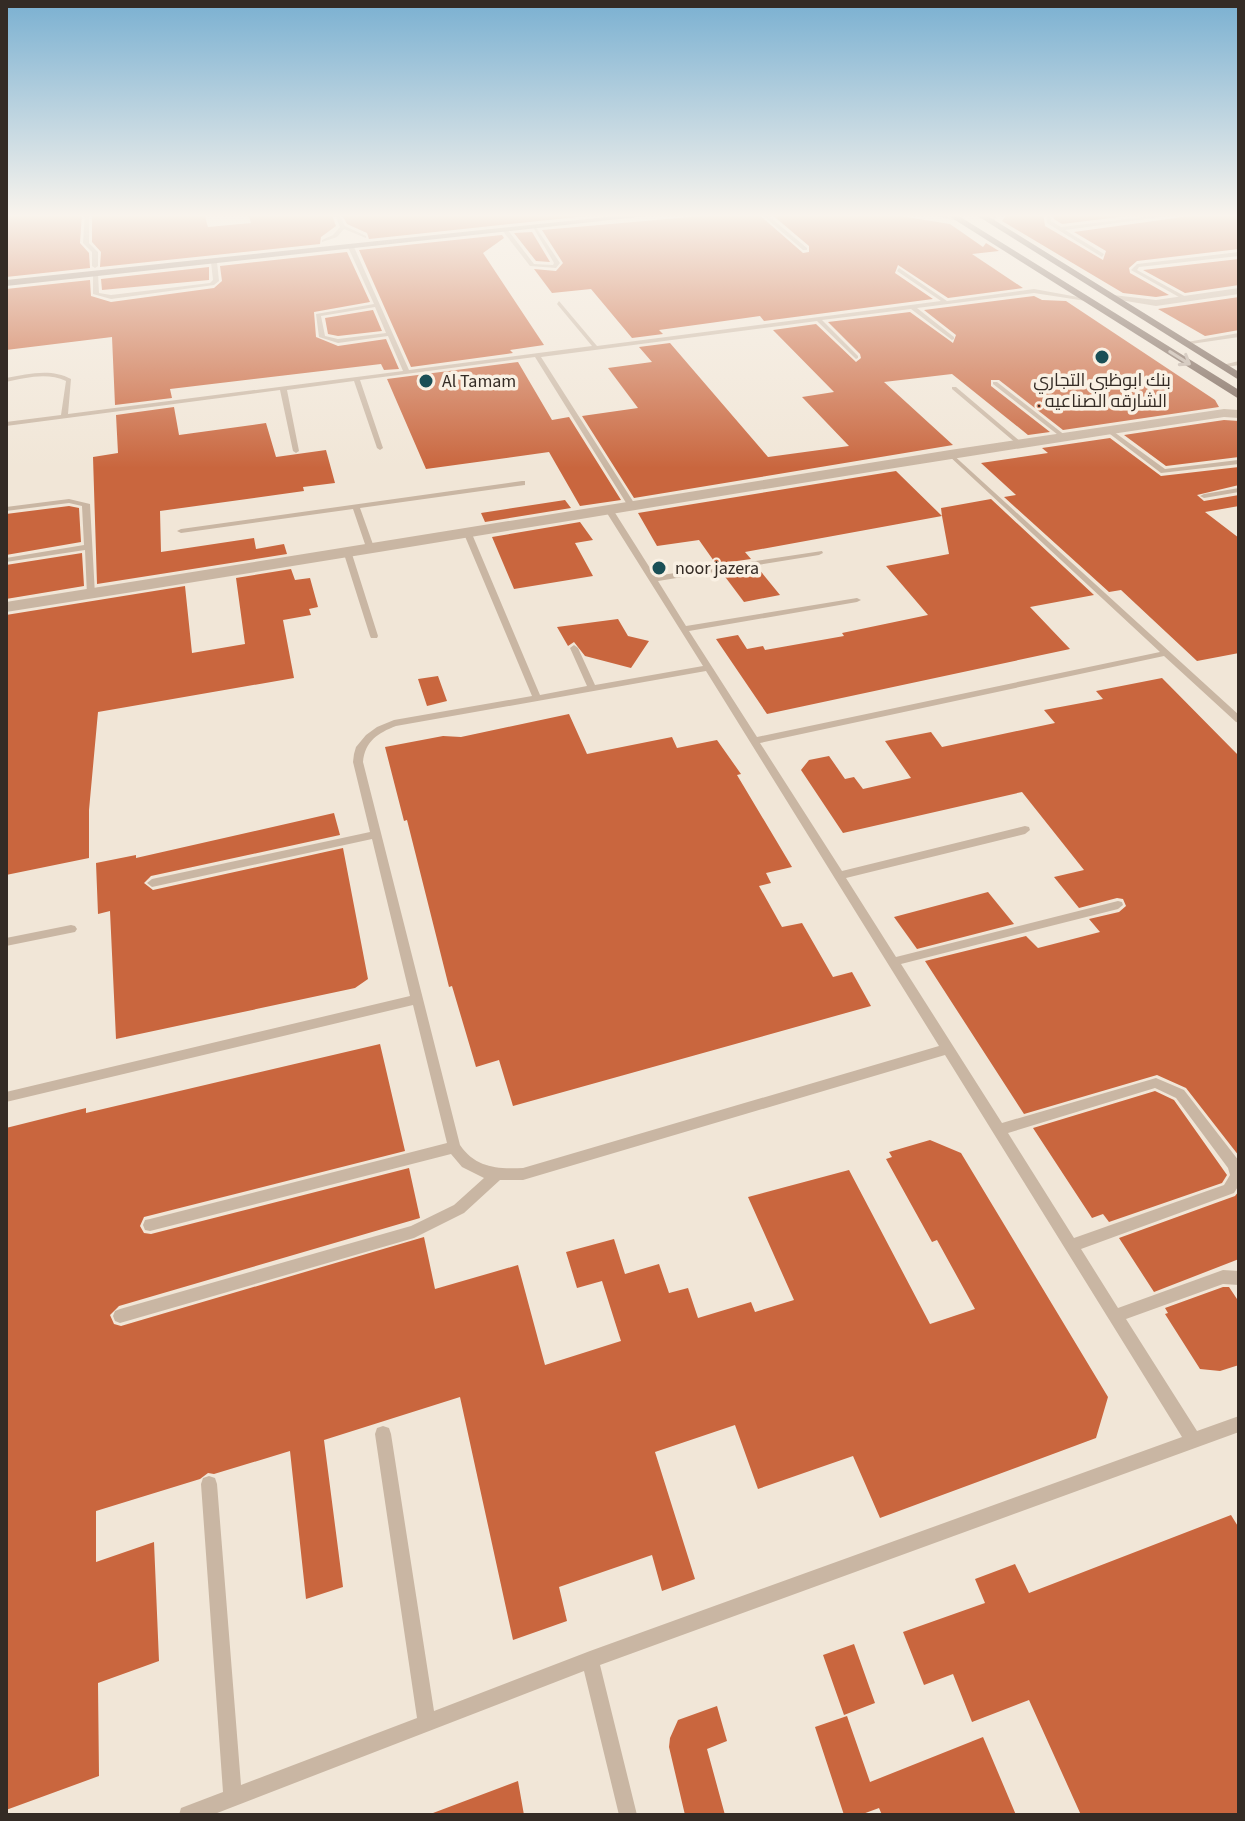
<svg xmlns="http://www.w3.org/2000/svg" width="1245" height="1821" viewBox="0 0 1245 1821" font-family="'Source Sans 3',Cairo,sans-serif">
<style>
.building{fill:#c9663e}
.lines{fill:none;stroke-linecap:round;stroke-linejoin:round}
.service{fill:#c9b6a3;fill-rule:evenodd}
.minor{fill:#c9b6a3;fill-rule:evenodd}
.secondary{fill:#9d8575;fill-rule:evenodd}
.primary{fill:#776256;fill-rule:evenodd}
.oneway{stroke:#beb0a4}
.poi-dot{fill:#1a4f56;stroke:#f9f0e3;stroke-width:3}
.labels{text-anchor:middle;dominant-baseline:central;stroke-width:7;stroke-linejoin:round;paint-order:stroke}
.far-poi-label{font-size:18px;fill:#342b25;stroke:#f9f0e3;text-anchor:start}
</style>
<rect width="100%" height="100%" fill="#f1e6d7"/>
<path class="building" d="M6,213H82L80,243L89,253L90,268L6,277Z
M92,213H204L208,227L251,223L248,213H331L336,226L321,237L320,244L100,267L101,252L92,242Z
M341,213H615L369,239L367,233L347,224Z
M736,213H757L803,253L809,252V246L770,213H881L950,224L983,247L986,243L999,251L972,254L1023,288L948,298L898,265L895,273L933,299L764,321L760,316L710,323L659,330L663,334L632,338L591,289L552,293L534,269L556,271L563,263L542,230Z
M1008,213H1043L1045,226L1103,260L1106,251L1074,232L1190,216L1193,213H1239V249L1137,261L1129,268L1130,273L1169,295L1156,297L1123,293L1002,221Z
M1053,213H1151L1062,224L1054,219Z
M532,232L550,262L536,261L514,233Z
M502,235L504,238L483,253L544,345L510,350L513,353L411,367L359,250Z
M347,252L370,302L314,312L316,337L338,346L386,339L399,369L384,370L381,364L170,389L172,398L115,405L112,337L6,350V289L90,280L91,296L111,302L214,288L222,281L220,266Z
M1239,259V285L1185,293L1143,270Z
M209,267V280L102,290L101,279Z
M1034,296L1042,300L1066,301L1215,400L1219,407L1063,430L999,380H991V386L1050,432L1028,435L952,374L884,382L953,445L634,498L582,416L638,408L608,368L652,362L639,347L670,343L768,457L849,446L802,397L834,392L773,330L816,324L856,362L861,358L860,354L828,322L910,312L953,343L956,335L924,310Z
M1239,297V330L1205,336L1158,309Z
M373,310L382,331L338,336L328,334L325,318Z
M518,362L552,420L569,417L621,500L580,506L549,452L426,469L387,379Z
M174,407L179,435L266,423L276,457L326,450L335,483L303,487L304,491L160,511L161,552L254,538L256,549L284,544L287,554L97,584L93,457L118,453L116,415Z
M1224,420L1239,421V457L1166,466L1124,435Z
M1110,438L1161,476L1239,467V485L1197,495L1204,501L1239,495V506L1205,512L1239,538V653L1197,661L1121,590L1109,592L1004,497L1016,495L981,463L1048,453L1042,448Z
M896,471L942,516L941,508L991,499L1094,595L1030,607L1070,649L767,714L716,639L738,635L747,649L763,646L765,650L844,636L842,633L928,615L886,566L949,554L942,516L745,552L751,559L716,564L699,540L657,546L638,513Z
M565,500L571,508L485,522L481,513Z
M69,506L79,508L81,542L6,555V514Z
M580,522L593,540L575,543L593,576L514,589L492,537Z
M82,553L84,586L6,599V565Z
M758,568L780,595L744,602L723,574Z
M291,569L295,580L310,578L318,607L309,609L311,615L283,620L294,678L98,712L89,810V858L6,875V615L185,586L192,653L245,644L236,578Z
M618,619L628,636L649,641L631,668L585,656L574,642L568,646L557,627Z
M438,676L447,701L427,706L418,679Z
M1162,678L1239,756V1156L1186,1088L1157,1075L1024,1114L925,961L1026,936L1038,948L1100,932L1089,919L1119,912L1126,906L1123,899L1117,898L1079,908L1054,877L1084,870L1022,792L843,833L801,770L809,760L829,756L845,779L854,777L863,789L911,778L885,741L931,732L942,747L1055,723L1044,710L1103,699L1096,691Z
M569,714L587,754L672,737L677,748L717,740L741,774L737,775L792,867L766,873L771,883L759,886L782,927L802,923L833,977L852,972L871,1006L513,1106L499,1060L476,1067L452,986L449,987L407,820L404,821L385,747L443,736L461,737Z
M334,813L340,835L151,876L144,883L153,890L343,848L368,979L355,988L116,1039L110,911L98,914L96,863L136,855V858Z
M988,892L1014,924L917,949L894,917Z
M380,1044L405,1151L144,1217L140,1226L144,1233L151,1234L409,1168L420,1218L119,1306L110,1315L114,1324L121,1326L424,1237L435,1289L518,1265L545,1365L621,1341L602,1281L577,1288L566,1252L614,1239L625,1274L659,1264L669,1293L688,1288L698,1318L751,1302L755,1312L794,1300L748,1197L849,1170L930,1324L975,1309L937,1240L932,1242L886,1159L892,1157L889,1152L930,1140L961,1153L1108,1397L1096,1438L880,1518L853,1456L758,1489L735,1425L655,1452L695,1579L662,1591L652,1555L559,1587L567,1621L513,1640L460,1397L324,1440L343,1587L306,1599L290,1451L214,1474L208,1473L200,1479L96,1511V1562L154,1542L159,1661L98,1683L99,1776L6,1810V1128L86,1108V1113Z
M1155,1091L1174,1100L1227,1175L1222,1183L1109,1222L1103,1214L1092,1218L1033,1128Z
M1239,1191V1259L1154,1292L1119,1238L1235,1196Z
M1223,1287H1229L1239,1302V1365L1220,1371L1200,1369L1165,1314L1168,1313L1165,1308Z
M1231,1515L1239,1528V1815H1081L1029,1700L972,1722L953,1674L924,1685L903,1632L985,1603L975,1579L1015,1564L1029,1593Z
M854,1644L875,1703L844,1715L823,1655Z
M717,1706L727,1741L707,1749L725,1815H685L669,1747L670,1738L678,1720Z
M847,1716L870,1782L983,1737L1016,1815H882L879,1808L860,1815H844L815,1727Z
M518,1781L524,1815H433V1813Z"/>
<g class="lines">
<path class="service" d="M85,213H89V243L98,252V266L95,268L92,266V252L83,243Z
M334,213H338L345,226L366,236V238L344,229L337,237L322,242V240L333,235L340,227Z
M760,213H765L807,248V250H803Z
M924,213H933L963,221L961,222Z
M993,213H997L994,223L992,224L990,223Z
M1046,213H1050L1051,221L1061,227L1176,213H1190L1065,230L1104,254L1102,257L1047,223Z
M535,226L560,263L556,268L530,266L502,230L507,229L534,264L553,265L554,263L533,227Z
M351,245L354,247L409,370L592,346L557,304L559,301L597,346L941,301L897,271L899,268L947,301L1034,289L1089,299L1086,301L1034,293L917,308L954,337V339L952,340L911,309L822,320L858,356V358L856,359L817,321L541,357L636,506L632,508L628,506L535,357L360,380L383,448L380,450L377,448L354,381L287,390L299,451L296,453L293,451L280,390L6,426V422L61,415L66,381C47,372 25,378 6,382V378C28,374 51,368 71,379L68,414L403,371L388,336L338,343L319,337L316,314L374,304L348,247ZM375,307L386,333L338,339L325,336L321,316Z
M1239,252V256L1139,267L1137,270L1188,298L1186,301L1131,270L1137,264Z
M214,260L217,262L219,281L214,285L111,299L93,294V273L98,274L99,293L111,295L210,283L213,280L211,262Z
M1239,333V337L1184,345L1181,343Z
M1239,361V365L1221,368L1218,366Z
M993,382H997L1066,436V438H1062L993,384Z
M952,387H956L1021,442V444H1017L952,389Z
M1106,429H1110L1165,469L1238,460L1239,464L1161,473L1106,431Z
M950,452L1239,715V723L1236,722L1164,656L760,743L842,871L1025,826L1029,827L1030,830L1025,834L846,878L896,957L1118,901L1122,902L1123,905L1118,909L901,964L1002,1123L1156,1078L1184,1090L1239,1161V1185L1234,1193L1081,1249L1118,1308L1223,1270L1239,1271V1285L1223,1284L1126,1319L1197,1431L1239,1416V1432L600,1665L637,1815H619L584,1671L212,1815H179L181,1808L223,1792L201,1484L203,1478L209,1476L215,1478L217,1484L241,1785L417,1718L375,1434L377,1428L383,1426L389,1428L391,1434L434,1711L590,1651L1182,1437L945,1055L523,1180H500L464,1213L414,1238L120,1323L115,1321L113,1316L115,1311L120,1309L411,1226L454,1205L484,1178L462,1167L451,1154L150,1231L145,1230L143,1225L145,1220L150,1219L447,1143L413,1005L6,1102V1092L410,996L372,839L152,887L147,883L152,879L370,832L353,762L354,754L356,747L366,735L377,727L394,720L532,696L464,534L465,532L472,534L540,695L587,686L570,648L574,645L578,648L595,685L703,666L605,510L606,508H612L655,576L822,551L823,553L819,555L658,581L686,626L857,598L861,600L857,602L689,631L757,737L1160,652L948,455L947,454ZM706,671L939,1046L523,1168C497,1169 476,1168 460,1145L363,762C365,741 378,733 396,726ZM1155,1088L1176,1098L1228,1168L1230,1175L1224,1185L1074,1238L1008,1133Z
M522,481H525V485L360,508L375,550L371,552L367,550L353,509L181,533L177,531L181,529Z
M1239,488V492L1204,498L1200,496L1204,494Z
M69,499L90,504L95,595L91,597L87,595L85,550L6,562V558L84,545L82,506L69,503L6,511V507Z
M345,552L352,554L378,636L377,638H371L370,636L344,554Z
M71,925L75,926L77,929L75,932L6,946V938Z"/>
<path class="minor" d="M1239,288V294L1156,306L1108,298L1113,295L1156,300Z
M1224,409L1239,410V418L1224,417C817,478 412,548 6,612V602L950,450Z"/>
<path class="secondary" d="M644,213H674L6,286V280Z"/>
<path class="primary" d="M944,213H954L1239,390V399Z
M973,213H983L1239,372V380Z"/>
</g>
<defs><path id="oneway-shaft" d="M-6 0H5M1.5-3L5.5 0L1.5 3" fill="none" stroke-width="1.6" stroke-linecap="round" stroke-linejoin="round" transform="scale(2)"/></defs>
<use class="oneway" href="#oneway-shaft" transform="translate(1180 358) rotate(32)"/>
<linearGradient id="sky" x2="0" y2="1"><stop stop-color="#7ab0d1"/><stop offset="0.46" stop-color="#f9f4ed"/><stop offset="1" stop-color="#f9f4ed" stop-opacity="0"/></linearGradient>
<rect width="1245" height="468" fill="url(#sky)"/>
<g class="poi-dot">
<circle cx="1102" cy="357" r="8"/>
<circle cx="426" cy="381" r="8"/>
<circle cx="659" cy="568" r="8"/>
</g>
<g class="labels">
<g class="far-poi-label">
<text x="1102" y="380" text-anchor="middle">بنك ابوظبي التجاري<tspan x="1102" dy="21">. الشارقه الصناعيه</tspan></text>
<text x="442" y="381">Al Tamam</text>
<text x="675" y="568">noor jazera</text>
</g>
</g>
<rect width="1245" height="1821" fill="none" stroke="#342b25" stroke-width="16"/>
</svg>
